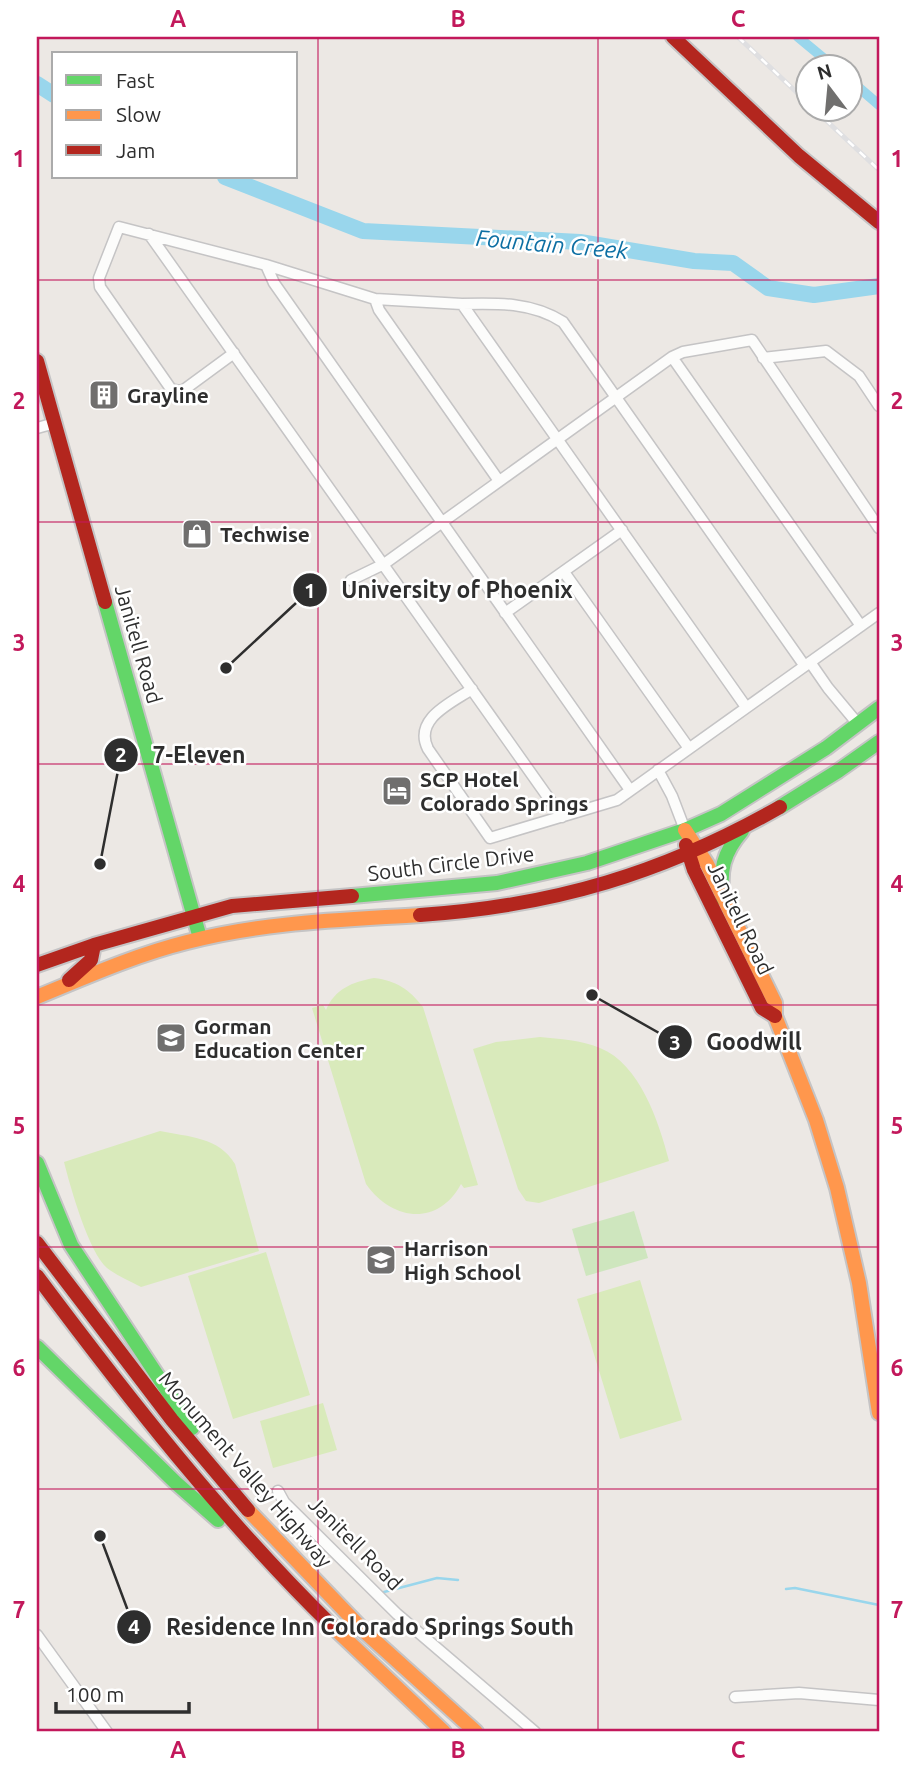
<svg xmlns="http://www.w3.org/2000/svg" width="916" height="1769" viewBox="0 0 916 1769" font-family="Ubuntu,sans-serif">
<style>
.green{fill:#cee6be}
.pitch{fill:#d9eabb}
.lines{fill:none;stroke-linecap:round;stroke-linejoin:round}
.stream{stroke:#99d6ec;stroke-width:2.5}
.canal{stroke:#99d6ec;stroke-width:10}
.river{stroke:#99d6ec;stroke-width:16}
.street-casing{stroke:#c5c4c5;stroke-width:13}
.fast-casing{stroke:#c5c4c5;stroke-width:18}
.slow-casing{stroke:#c5c4c5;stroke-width:18}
.jam-casing{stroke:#c5c4c5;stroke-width:18}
.street{stroke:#fcfcfb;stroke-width:10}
.fast{stroke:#63d668;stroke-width:14}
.slow{stroke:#ff974d;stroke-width:14}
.jam{stroke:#b3261e;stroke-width:14}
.rail-casing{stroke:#dfdfe1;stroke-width:5}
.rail{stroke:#fff;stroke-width:2.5;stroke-dasharray:8;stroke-linecap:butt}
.grid{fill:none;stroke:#c2185b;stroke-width:2;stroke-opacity:0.55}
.labels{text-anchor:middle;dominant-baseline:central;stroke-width:5;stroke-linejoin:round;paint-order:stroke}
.poi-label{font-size:21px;font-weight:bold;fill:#2e2e2e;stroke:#fff;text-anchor:start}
.street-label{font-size:21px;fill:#2e2e2e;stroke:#fff}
.water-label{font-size:23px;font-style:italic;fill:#0d6fa3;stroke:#fff}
.leader{fill:none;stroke:#2e2e2e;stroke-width:2.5}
.callout-dot{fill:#2e2e2e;stroke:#fff;stroke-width:2.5}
.mark-label{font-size:21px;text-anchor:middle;font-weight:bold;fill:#fff}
.callout-label{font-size:23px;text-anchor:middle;font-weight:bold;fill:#2e2e2e;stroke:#fff;stroke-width:5;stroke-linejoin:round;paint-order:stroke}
.neatline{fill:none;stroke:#c2185b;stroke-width:2.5}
.grid-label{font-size:23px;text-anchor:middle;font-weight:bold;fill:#c2185b}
</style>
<rect width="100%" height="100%" fill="#ece8e4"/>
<path class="green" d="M634,1211L648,1258L586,1276L572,1229Z"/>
<path class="pitch" d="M374,978C397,981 409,989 423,1007L478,1185L464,1188L461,1184C438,1227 392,1221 366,1184L312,1008L323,1005L326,1010C335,989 352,982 374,978Z
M540,1037C560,1039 581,1040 600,1048C640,1064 659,1122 669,1161L539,1203L526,1201L518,1189L473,1049L496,1042Z
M160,1131C189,1137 219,1137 235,1164L259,1251L141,1287C130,1281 117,1276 107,1268C89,1253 70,1186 64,1162Z
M266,1252L310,1395L233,1419L188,1276Z
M640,1280L682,1420L620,1439L577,1299Z
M323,1403L337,1450L273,1468L260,1421Z"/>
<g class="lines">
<path class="stream" d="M786,1589L795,1588L879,1605
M384,1592L437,1578L458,1580"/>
<path class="canal" d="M798,37L833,66
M850,80L879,105"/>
<path class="river" d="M37,84L54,95
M225,177L363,231L580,242L694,261L733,263L768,288L814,295L879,286"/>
<g class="street-casing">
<path id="street" d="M149,234L562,817
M266,265L274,283L630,790
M375,299L379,310L499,481
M462,304C497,303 532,302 563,322L804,665
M234,353L185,389L180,391L171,389L100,287L99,278L119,227L266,265L375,299L462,304L746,707
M672,357L861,626
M763,358L826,351L859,376L879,406
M37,428L55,423
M564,572L688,747
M351,580L384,564L672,357L683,352L752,340L879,528
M505,613L622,530
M810,662L828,688L858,724
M472,689C451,703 413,719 428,749L490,838L617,800L879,613
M658,770L672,796L685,830
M278,1491L284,1502L397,1614L535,1732
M37,1635L107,1732
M735,1697L799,1693L879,1700"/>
</g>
<g class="fast-casing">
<path id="fast" d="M105,602L200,938
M780,807L838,771L879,742
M352,896L497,883L587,863L685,830L721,814L826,748L879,708
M723,899C719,871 723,853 742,831
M37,1163L71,1245L192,1428
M37,1347L176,1483L218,1520"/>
</g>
<g class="slow-casing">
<path id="slow" d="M685,830L707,864L775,1003V1016L816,1120L837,1188L859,1283L879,1413
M37,997C86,977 135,955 187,942C263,922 343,920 420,915
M248,1510L364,1631L476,1732
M331,1625L444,1732"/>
</g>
<g class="jam-casing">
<path id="jam" d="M673,37L799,156L879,222
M37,361L105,602
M686,845L694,870L762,1008L775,1016
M420,915C554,906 664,873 780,807
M37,965L94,945L232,906L352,896
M69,980L91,960L94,945
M37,1243L172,1420L248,1510
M37,1276C129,1399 222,1518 331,1625"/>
</g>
<use href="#street" class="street"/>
<use href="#fast" class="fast"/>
<use href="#slow" class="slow"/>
<use href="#jam" class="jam"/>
<g class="rail-casing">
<path id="rail" d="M738,37L808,103
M813,108L879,170"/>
</g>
<use href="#rail" class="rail"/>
</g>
<path class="grid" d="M318,37V1732M598,37V1732M37,280H879M37,522H879M37,764H879M37,1005H879M37,1247H879M37,1489H879"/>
<defs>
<g id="building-square" transform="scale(1.575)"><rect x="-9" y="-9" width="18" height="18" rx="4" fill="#706f6e" stroke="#fff"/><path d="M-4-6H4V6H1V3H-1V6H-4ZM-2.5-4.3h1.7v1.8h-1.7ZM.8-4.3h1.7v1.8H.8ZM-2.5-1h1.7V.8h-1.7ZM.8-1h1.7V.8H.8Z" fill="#fff"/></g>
<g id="shop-square" transform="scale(1.575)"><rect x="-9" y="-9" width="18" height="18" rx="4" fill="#706f6e" stroke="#fff"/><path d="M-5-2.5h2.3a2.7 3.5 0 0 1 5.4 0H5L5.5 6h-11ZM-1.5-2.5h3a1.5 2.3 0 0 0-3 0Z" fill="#fff"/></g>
<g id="hotel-square" transform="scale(1.575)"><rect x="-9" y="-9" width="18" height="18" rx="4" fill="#706f6e" stroke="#fff"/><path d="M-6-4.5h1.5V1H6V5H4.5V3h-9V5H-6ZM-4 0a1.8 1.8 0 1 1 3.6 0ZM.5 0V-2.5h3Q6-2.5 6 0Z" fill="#fff"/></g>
<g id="school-square" transform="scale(1.575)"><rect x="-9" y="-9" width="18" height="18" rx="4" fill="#706f6e" stroke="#fff"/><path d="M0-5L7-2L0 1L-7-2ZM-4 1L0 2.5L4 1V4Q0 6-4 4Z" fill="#fff"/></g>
</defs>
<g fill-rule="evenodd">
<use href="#building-square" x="104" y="395"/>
<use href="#shop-square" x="197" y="534"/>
<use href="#hotel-square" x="397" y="791"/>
<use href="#school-square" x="171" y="1038"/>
<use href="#school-square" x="381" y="1260"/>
</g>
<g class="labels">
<g class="poi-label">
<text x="127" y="395">Grayline</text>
<text x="220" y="534">Techwise</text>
<text x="420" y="779">SCP Hotel<tspan x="420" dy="24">Colorado Springs</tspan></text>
<text x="194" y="1026">Gorman<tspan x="194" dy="24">Education Center</tspan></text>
<text x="404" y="1248">Harrison<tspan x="404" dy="24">High School</tspan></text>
</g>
<g class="street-label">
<text transform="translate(139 644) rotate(74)">Janitell Road</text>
<text transform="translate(451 863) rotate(-7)">South Circle Drive</text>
<text transform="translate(741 918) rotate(64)">Janitell Road</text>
<text transform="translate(246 1469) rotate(49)">Monument Valley Highway</text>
<text transform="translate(356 1543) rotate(45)">Janitell Road</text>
</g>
<g class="water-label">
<text transform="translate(552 244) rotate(5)">Fountain Creek</text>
</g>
</g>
<path class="leader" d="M226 668L310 590M100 864L121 755M592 995L675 1042M100 1536L134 1627"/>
<g class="callout-dot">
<circle cx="226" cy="668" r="7"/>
<circle cx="100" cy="864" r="7"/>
<circle cx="592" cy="995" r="7"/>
<circle cx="100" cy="1536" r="7"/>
<circle cx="310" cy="590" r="18"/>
<circle cx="121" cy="755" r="18"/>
<circle cx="675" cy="1042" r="18"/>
<circle cx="134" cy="1627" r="18"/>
</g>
<g class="mark-label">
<text x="310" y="598">1</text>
<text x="121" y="762">2</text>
<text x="675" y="1050">3</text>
<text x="134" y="1634">4</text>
</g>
<g class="callout-label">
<text x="457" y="598">University of Phoenix</text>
<text x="199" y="763">7-Eleven</text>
<text x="754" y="1050">Goodwill</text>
<text x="370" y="1635">Residence Inn Colorado Springs South</text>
</g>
<rect width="916" height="1769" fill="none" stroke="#ffffff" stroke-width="77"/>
<rect x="52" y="52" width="245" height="126" fill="#ffffff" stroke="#ababab" stroke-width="2"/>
<rect x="66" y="75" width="35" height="10" fill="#63d668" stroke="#ababab" stroke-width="2"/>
<text x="116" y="88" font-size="21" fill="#2e2e2e">Fast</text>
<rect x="66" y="110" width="35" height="10" fill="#ff974d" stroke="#ababab" stroke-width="2"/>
<text x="116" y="122" font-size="21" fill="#2e2e2e">Slow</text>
<rect x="66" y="145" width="35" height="10" fill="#b3261e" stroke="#ababab" stroke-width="2"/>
<text x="116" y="158" font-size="21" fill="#2e2e2e">Jam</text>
<g transform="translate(829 88) rotate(344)"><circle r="33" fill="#ffffff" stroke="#ababab" stroke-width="2"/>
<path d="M0-5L12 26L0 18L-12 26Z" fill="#706f6e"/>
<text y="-10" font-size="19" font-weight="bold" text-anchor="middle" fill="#2e2e2e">N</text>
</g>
<path d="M56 1702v10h133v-10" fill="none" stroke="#2e2e2e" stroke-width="3.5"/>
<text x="66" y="1702" font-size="21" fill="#2e2e2e" stroke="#ffffff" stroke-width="5" paint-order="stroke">100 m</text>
<rect x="38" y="38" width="840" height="1692" class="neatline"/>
<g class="grid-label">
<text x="178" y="27">A</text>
<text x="458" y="27">B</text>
<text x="738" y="27">C</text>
<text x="19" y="167">1</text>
<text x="897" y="167">1</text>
<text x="19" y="409">2</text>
<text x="897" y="409">2</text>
<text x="19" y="651">3</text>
<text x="897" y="651">3</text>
<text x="19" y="892">4</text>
<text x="897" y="892">4</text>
<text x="19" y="1134">5</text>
<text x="897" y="1134">5</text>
<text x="19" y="1376">6</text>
<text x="897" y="1376">6</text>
<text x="19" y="1618">7</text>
<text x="897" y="1618">7</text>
<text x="178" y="1758">A</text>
<text x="458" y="1758">B</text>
<text x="738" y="1758">C</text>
</g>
</svg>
